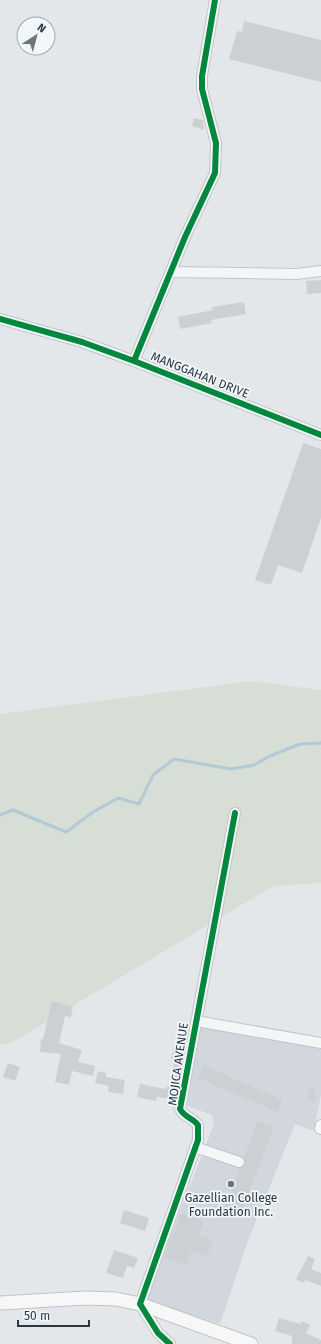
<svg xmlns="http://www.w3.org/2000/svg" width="321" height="1344" viewBox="0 0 321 1344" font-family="'Fira Sans',sans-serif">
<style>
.built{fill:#d2d7dd}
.green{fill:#d6ded5}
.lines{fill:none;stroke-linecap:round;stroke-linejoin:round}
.stream{stroke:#b1cad6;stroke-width:3}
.building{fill:#cdd0d2}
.minor-casing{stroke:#c2c5c8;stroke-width:12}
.major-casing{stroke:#c0c4c7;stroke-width:15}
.minor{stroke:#f3f5f6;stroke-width:10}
.major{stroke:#f7f7f8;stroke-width:13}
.cycleway-casing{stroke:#f2f6f9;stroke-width:8}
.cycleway{stroke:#00873e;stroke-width:6}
.poi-dot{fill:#6a757f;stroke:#f2f6f9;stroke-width:1.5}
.labels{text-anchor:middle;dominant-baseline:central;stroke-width:3.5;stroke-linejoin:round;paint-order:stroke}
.street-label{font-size:12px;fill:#283845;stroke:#f2f6f9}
.poi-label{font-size:12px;fill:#283845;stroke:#f2f6f9}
</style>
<rect width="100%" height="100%" fill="#e4e7ea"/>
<path class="built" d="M200,1026L321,1046V1095L314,1131L295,1124L249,1238L220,1324L145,1301L214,1124L212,1115L190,1107L187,1104Z"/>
<path class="green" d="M251,681L321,690V883L273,886L11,1043L0,1045V714Z"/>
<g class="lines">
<path class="stream" d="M0,815L13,810L66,832L93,812L118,798L139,804L153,775L174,759L231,769L254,765L270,756L300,744L321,743"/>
</g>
<path class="building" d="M244,21L321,40V82L229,59L237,31L242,32Z
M194,118L203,120L204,130L192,126Z
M321,280V293L307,294L306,281Z
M244,302L246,314L211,320L212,323L180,329L178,317L213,310L212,307Z
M303,443L321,449V518L302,573L278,565L271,585L255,580Z
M52,1001L73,1007L71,1017L65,1016L59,1043L82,1050L78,1062L95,1066L93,1076L72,1071L69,1085L55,1082L61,1054L40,1052L41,1039H43Z
M174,1046L185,1049L175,1099L157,1097L156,1101L137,1097L140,1084L166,1089L167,1086L168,1087L175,1060L171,1059Z
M8,1063L20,1067L15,1081L3,1077Z
M203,1065L282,1100L278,1112L198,1078Z
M98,1071L106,1073V1077L125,1080L123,1094L108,1092L109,1086L95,1083Z
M308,1089H315V1101H308Z
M257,1121L274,1127L239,1218L223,1212L240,1168L245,1164L244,1158Z
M124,1210L149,1218L145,1231L120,1223Z
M181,1213L204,1221L198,1235L213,1240L207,1256L192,1251L186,1265L164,1257Z
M114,1250L138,1258L134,1268L127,1266L123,1278L106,1273Z
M308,1256L315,1259L311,1269L321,1273V1286L305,1280L304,1283L296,1279Z
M279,1318L301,1324L302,1321L310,1325L306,1333L321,1340V1344H292V1336L275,1331Z"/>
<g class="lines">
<g class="minor-casing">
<path id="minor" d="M172,272L296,274L321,271
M0,319L82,342L134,361L321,435
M134,361L185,237L215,173L216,143L202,89V76L215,0
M196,1021L321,1043
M320,1129L321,1125
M195,1147L239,1162
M170,1344L158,1333L140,1304L198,1140V1125C193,1118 184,1117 180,1109L235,813"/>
</g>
<g class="major-casing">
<path id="major" d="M0,1303L85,1298L116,1299L140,1304L251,1344"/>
</g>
<use href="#minor" class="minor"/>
<use href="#major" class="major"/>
<g class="cycleway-casing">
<path id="cycleway" d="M0,319L82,342L134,361L321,435
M134,361L185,237L215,173L216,143L202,89V76L215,0
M170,1344L158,1333L140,1304L198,1140V1125C193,1118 184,1117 180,1109L235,813"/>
</g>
<use href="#cycleway" class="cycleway"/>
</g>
<circle class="poi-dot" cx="231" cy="1184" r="4"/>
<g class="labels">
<g class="street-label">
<text transform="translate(200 375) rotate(22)">MANGGAHAN DRIVE</text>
<text transform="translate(178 1064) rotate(-82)">MOJICA AVENUE</text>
</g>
<g class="poi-label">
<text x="231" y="1198">Gazellian College<tspan x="231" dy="14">Foundation Inc.</tspan></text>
</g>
</g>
<g transform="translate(36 36) rotate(36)"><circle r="19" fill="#f2f6f9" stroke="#a1aab1"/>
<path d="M0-3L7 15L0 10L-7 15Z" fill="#6a757f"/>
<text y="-6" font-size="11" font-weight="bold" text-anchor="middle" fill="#283845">N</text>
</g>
<path d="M18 1320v6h71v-6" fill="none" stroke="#283845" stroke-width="2"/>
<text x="24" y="1320" font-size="12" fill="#283845" stroke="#f2f6f9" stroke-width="3" paint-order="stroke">50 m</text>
</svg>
